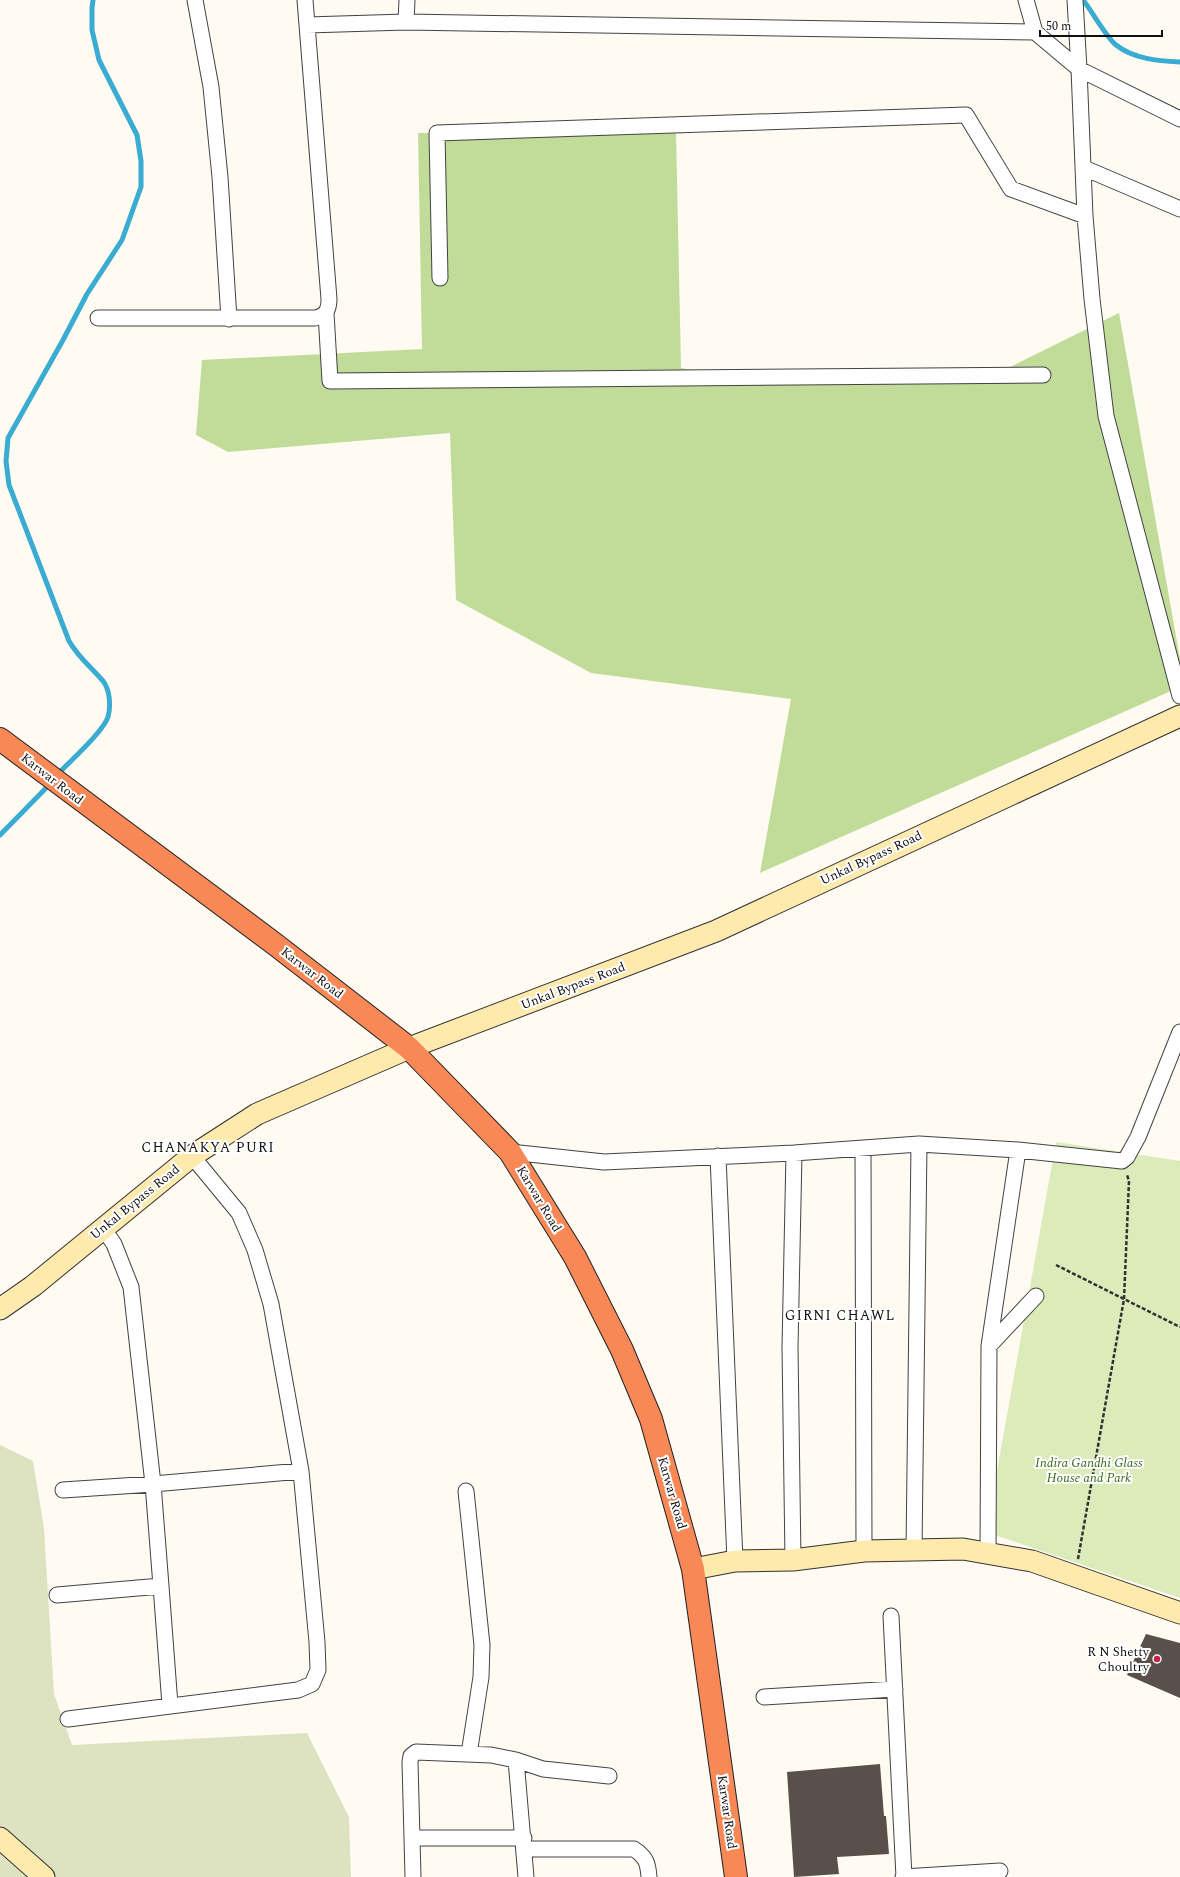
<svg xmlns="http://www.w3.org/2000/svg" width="1180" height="1877" viewBox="0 0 1180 1877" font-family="Spectral,serif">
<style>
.green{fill:#dbebba}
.forest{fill:#c1dc99}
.cemetery{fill:#dde3c1}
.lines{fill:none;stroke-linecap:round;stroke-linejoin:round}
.stream{stroke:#3aabd1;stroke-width:5}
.building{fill:#594f4b}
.street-casing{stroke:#424242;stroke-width:17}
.secondary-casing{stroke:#313131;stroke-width:23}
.highway-casing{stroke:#202020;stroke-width:24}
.path{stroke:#313131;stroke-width:2.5;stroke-dasharray:4 2;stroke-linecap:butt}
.street{stroke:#fff;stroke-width:15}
.secondary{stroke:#ffeaad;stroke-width:21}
.highway{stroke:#f88957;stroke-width:22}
.poi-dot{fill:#c42342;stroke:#fff;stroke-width:1.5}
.labels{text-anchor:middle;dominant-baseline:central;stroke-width:4;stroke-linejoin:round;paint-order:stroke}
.street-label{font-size:13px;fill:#0f0f0f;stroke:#fff}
.park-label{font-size:13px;font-style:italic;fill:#386a1d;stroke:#fff}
.poi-label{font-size:13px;fill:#0f0f0f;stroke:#fff;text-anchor:end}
.neighbourhood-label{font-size:14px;letter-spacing:1px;fill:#0f0f0f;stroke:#fff}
</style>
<rect width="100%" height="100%" fill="#fffbf2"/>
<path class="green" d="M1056,1142L1180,1161V1598L986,1532Z"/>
<path class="forest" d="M676,131L681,368L703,372L990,377L1119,313L1180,659V687L760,873L791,699L591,673L456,600L450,433L228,452L196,435L202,360L422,349L418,133Z"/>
<path class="cemetery" d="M0,1445L33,1461L44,1528L54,1694L72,1745L307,1733L349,1817L351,1877H0Z"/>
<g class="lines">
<path class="stream" d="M1083,0C1092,11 1106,37 1116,45C1134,59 1158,61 1180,62
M57,775C69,762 103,732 108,717C111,706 110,690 103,681C91,667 78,657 69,641L9,485L6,461L8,438L63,340L87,294L122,240L141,187V161L137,135L99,60L92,30V8L93,0
M0,835L51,783"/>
</g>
<path class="building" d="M1146,1634L1180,1643V1698L1127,1675Z
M880,1764L884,1816H886L889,1854L837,1857L839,1874L794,1877L787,1772Z"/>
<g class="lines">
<g class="street-casing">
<path id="street" d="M195,0L211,87L220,177L229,319
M1026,0L1035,32L1079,69L1085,216L1092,299L1106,416L1180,696
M1075,0L1079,69L1180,119
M406,22L407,0
M307,25L406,22L1035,32
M1084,168L1180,209
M440,278L437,133L966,115L1011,189L1085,216
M326,313L330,381L1043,375
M98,318H315C326,316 329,310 329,299L305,0
M863,1148L864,1551
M510,1152L604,1162L794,1153L919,1144L1018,1150L1122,1161L1127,1157L1138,1137L1180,1032
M718,1156L735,1561
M989,1346L1036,1296
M63,1490L153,1484L301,1471
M466,1491L482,1645L481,1677L469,1754
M914,1550L919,1144
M988,1553L989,1346L1018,1150
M793,1560L790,1347L794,1153
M161,1586L170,1705
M57,1595L161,1586L153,1484L131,1287L114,1244L103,1228
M891,1616L904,1877
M764,1697L895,1689
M68,1719L298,1690L312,1684L318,1670L317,1642L301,1471L271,1304L255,1250L239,1213L192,1156
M516,1760L526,1877
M412,1838H524
M525,1849H634C646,1857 648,1863 649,1877
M413,1877L410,1762L411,1756L416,1752L491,1755L516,1760L543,1769L609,1776
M903,1877L1000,1871"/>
</g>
<g class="secondary-casing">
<path id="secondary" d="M0,1309L33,1286L192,1156L257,1114L409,1048L716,931L1180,716
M693,1569L735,1561L793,1560L864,1551L963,1549L1032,1561L1180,1613
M0,1838L44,1877"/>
</g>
<g class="highway-casing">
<path id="highway" d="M0,739L276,945L409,1048L510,1152L575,1257L622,1350L651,1419L693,1569L736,1877"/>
</g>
<path class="path" d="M1056,1265L1180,1327
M1078,1559L1124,1299L1129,1181L1127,1175"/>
<use href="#street" class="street"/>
<use href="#secondary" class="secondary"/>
<use href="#highway" class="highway"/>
</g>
<circle class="poi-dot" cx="1157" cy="1659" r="4"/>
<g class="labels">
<g class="street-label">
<text transform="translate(52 779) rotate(38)">Karwar Road</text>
<text transform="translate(871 858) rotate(-25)">Unkal Bypass Road</text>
<text transform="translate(312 973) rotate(38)">Karwar Road</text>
<text transform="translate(573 986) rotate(-21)">Unkal Bypass Road</text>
<text transform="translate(539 1199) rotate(59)">Karwar Road</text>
<text transform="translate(135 1202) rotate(-39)">Unkal Bypass Road</text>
<text transform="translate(672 1493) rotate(74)">Karwar Road</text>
<text transform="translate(727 1812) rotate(82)">Karwar Road</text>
</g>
<g class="park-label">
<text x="1089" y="1463">Indira Gandhi Glass<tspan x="1089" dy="15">House and Park</tspan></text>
</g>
<g class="poi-label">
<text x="1149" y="1652">R N Shetty<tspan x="1149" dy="15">Choultry</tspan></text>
</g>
<g class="neighbourhood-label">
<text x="208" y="1147">CHANAKYA PURI</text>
<text x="840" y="1315">GIRNI CHAWL</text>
</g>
</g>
<path d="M1040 30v6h122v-6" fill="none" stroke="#0f0f0f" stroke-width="2"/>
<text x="1046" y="30" font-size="12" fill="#0f0f0f" stroke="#ffffff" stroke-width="3" paint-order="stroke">50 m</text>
</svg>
